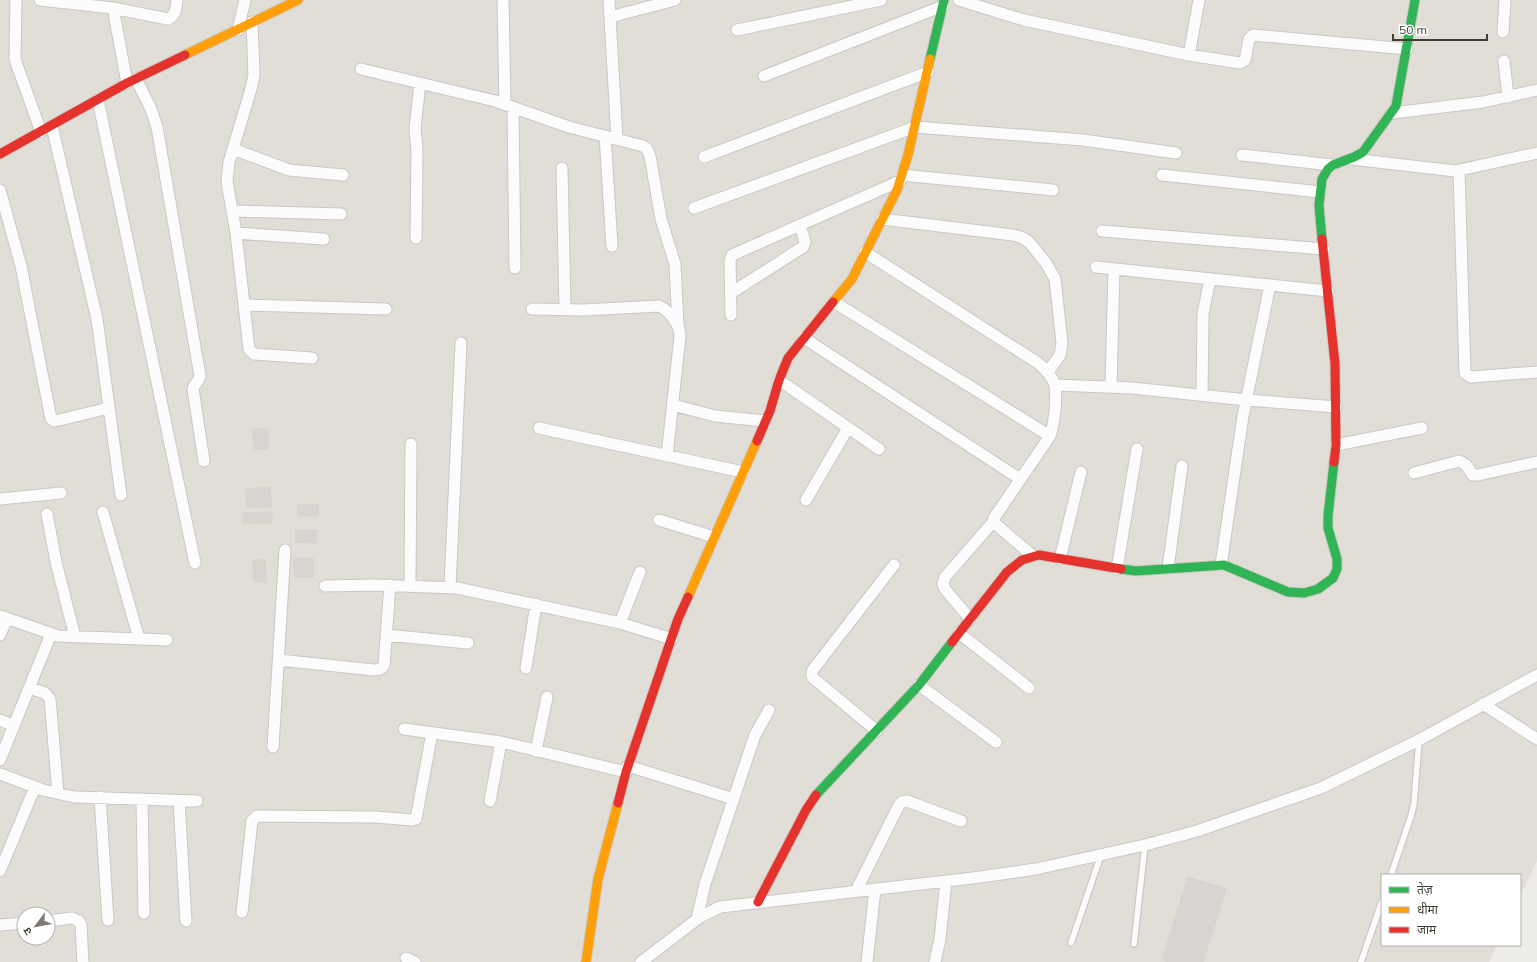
<svg xmlns="http://www.w3.org/2000/svg" width="1537" height="962" viewBox="0 0 1537 962" font-family="Mulish,'Noto Sans Devanagari',sans-serif">
<style>
.residential{fill:#e1ddd7;fill-rule:evenodd}
.building{fill:#d8d5d1;stroke:#d6d3cf}
.lines{fill:none;stroke-linecap:round;stroke-linejoin:round}
.lane-casing{stroke:#cac8c5;stroke-width:8}
.street-casing{stroke:#cac8c5;stroke-width:13}
.fast-casing{stroke:#ccc8c1;stroke-width:11}
.slow-casing{stroke:#ccc8c1;stroke-width:11}
.jam-casing{stroke:#ccc8c1;stroke-width:11}
.lane{stroke:#fcfcfc;stroke-width:5.5}
.street{stroke:#fcfcfc;stroke-width:11}
.fast{stroke:#30b455;stroke-width:9}
.slow{stroke:#ff9f0a;stroke-width:9}
.jam{stroke:#e5322d;stroke-width:9}
</style>
<rect width="100%" height="100%" fill="#eeece9"/>
<path class="residential" d="M0,0H1537V861L1520,896V875H1382V945H1497L1489,962H0ZM24,914H48V938H24Z"/>
<path class="building" d="M253,429H268V449H254Z
M270,487L272,506L247,508L246,489Z
M319,504L318,516H298V505Z
M272,512V523L244,524L243,513Z
M295,530H317L316,543L295,542Z
M294,558H313V577H294Z
M265,559L266,582H254L253,560Z
M1188,877L1226,889L1203,962H1169L1162,960Z"/>
<g class="lines">
<g class="lane-casing">
<path id="lane" d="M1391,875L1411,816L1414,804L1419,740
M1071,943L1101,855
M1134,944L1145,845
M1361,962L1382,901"/>
</g>
<g class="street-casing">
<path id="street" d="M16,0L15,58L17,65L41,132
M40,0L113,8L168,19C176,16 176,8 177,0
M503,0L505,104
M609,0L617,139
M959,0L1024,20L1189,55L1240,63L1245,60L1249,39L1253,35L1407,49
M113,8L127,83
M610,17L675,0
M252,22L254,75L251,89L229,162L227,182L236,233L249,349L254,354L312,358
M238,30L245,0
M737,30L881,0
M1503,32L1505,0
M1189,55L1199,0
M1504,61L1508,97
M361,69L495,101L569,127L643,146L647,149L650,156L661,219L675,264L678,326
M764,76L943,6
M136,79L151,109L157,127L200,376C199,382 194,384 193,389L204,461
M98,100L195,563
M513,107L515,268
M1393,113L1483,102L1537,90
M52,126L97,319L121,495
M605,136L612,246
M233,149L289,170L343,175
M1242,155L1332,165
M704,157L928,72
M1352,159L1455,171L1537,153
M562,168L565,309
M1459,170L1465,373L1471,377L1537,372
M902,175L1053,190
M1162,175L1320,192
M0,190L21,266L51,419L55,421L109,408
M694,208L915,127L1083,140L1176,153
M232,211L341,214
M882,219L1013,235L1021,237L1029,242L1046,263L1055,279L1062,343L1060,355L1048,372
M1102,231L1324,249
M236,233L324,239
M416,238L417,151L415,128L420,83
M865,252L1038,363C1057,379 1057,387 1055,411C1054,420 1053,427 1050,436L994,518L993,522L1033,556
M1096,267L1328,291
M731,293L803,247L805,242L800,225
M834,302L1050,436
M244,305L386,309
M532,309L584,310L659,306C670,311 680,325 680,336L667,456
M731,315L730,261L732,255L900,181
M804,338L1020,479
M779,380L879,449
M1055,385L1132,388L1247,400L1336,407
M1111,387L1114,269
M1202,395L1203,314L1210,279
M673,405L715,416L765,421
M539,428L743,472
M1336,445L1422,428
M1414,473L1459,461L1466,465L1473,475H1478L1537,462
M0,499L61,493
M806,500L848,428
M103,512L139,639
M47,514L56,562L75,637
M659,520L714,537
M1060,559L1081,472
M1221,565L1243,416L1270,285
M1168,568L1182,466
M1117,569L1137,449
M325,586L374,585L457,588L620,623L672,639
M410,586L411,444
M450,587L461,343
M0,616L58,636L167,640
M970,619L945,589L943,584L945,577L993,522
M620,623L640,572
M959,633L1029,688
M0,635L7,618
M386,635L468,643
M279,660L374,670C379,670 382,669 384,665L390,585
M526,668L536,604
M919,685L996,742
M29,688L45,693L50,699L58,793
M1483,704L1537,739
M0,720L14,726
M404,729L501,742L626,772
M877,731L813,678L812,675V671L894,565
M273,747L285,550
M536,751L547,697
M0,760L51,634
M628,766L734,799
M0,774L43,790L74,797L197,801
M100,797L108,920
M142,799L144,913
M179,801L186,921
M490,801L501,742
M0,871L35,787
M856,891L899,805L902,802L907,801L961,821
M242,912L252,821L257,816L375,817L412,820L416,819L432,733
M697,919L705,884L755,735L769,710
M48,921L72,918L79,921L81,925L83,962
M0,925L24,923
M406,958L415,962
M641,962L700,917L720,907L973,878L1036,869L1145,845L1197,831L1321,788L1419,740L1537,675
M867,962L875,889
M935,962L940,939L946,881"/>
</g>
<g class="fast-casing">
<path id="fast" d="M930,59L944,0
M1322,239L1319,205L1322,179L1328,169L1333,165L1354,157L1363,152L1396,106L1415,0
M1121,569L1136,571L1224,565L1288,592L1304,593L1318,589L1333,578L1337,569V559L1328,528V516L1334,462
M816,795L919,685L952,642"/>
</g>
<g class="slow-casing">
<path id="slow" d="M185,55L298,0
M833,302L852,279L897,190L908,155L930,59
M688,597L757,441
M586,962L598,879L618,803"/>
</g>
<g class="jam-casing">
<path id="jam" d="M0,154L127,83L185,55
M1322,239L1335,364L1336,445L1334,462
M757,441L770,411L779,380L788,358L833,302
M952,642L1007,572L1022,560L1039,555L1121,569
M618,803L626,772L678,619L688,597
M758,902L806,810L816,795"/>
</g>
<use href="#lane" class="lane"/>
<use href="#street" class="street"/>
<use href="#fast" class="fast"/>
<use href="#slow" class="slow"/>
<use href="#jam" class="jam"/>
</g>
<rect x="1381" y="874" width="140" height="72" fill="#ffffff" stroke="#b4b1af"/>
<rect x="1389" y="887" width="20" height="6" fill="#30b455" stroke="#b4b1af"/>
<text x="1417" y="894" font-size="12" fill="#433d36">तेज़</text>
<rect x="1389" y="907" width="20" height="6" fill="#ff9f0a" stroke="#b4b1af"/>
<text x="1417" y="914" font-size="12" fill="#433d36">धीमा</text>
<rect x="1389" y="927" width="20" height="6" fill="#e5322d" stroke="#b4b1af"/>
<text x="1417" y="934" font-size="12" fill="#433d36">जाम</text>
<g transform="translate(36 926) rotate(238)"><circle r="19" fill="#ffffff" stroke="#b4b1af"/>
<path d="M0-3L7 15L0 10L-7 15Z" fill="#7f7a75"/>
<text y="-6" font-size="11" font-weight="bold" text-anchor="middle" fill="#433d36">उ</text>
</g>
<path d="M1393 34v6h94v-6" fill="none" stroke="#433d36" stroke-width="2"/>
<text x="1399" y="34" font-size="12" fill="#433d36" stroke="#ffffff" stroke-width="3" paint-order="stroke">50 m</text>
</svg>
